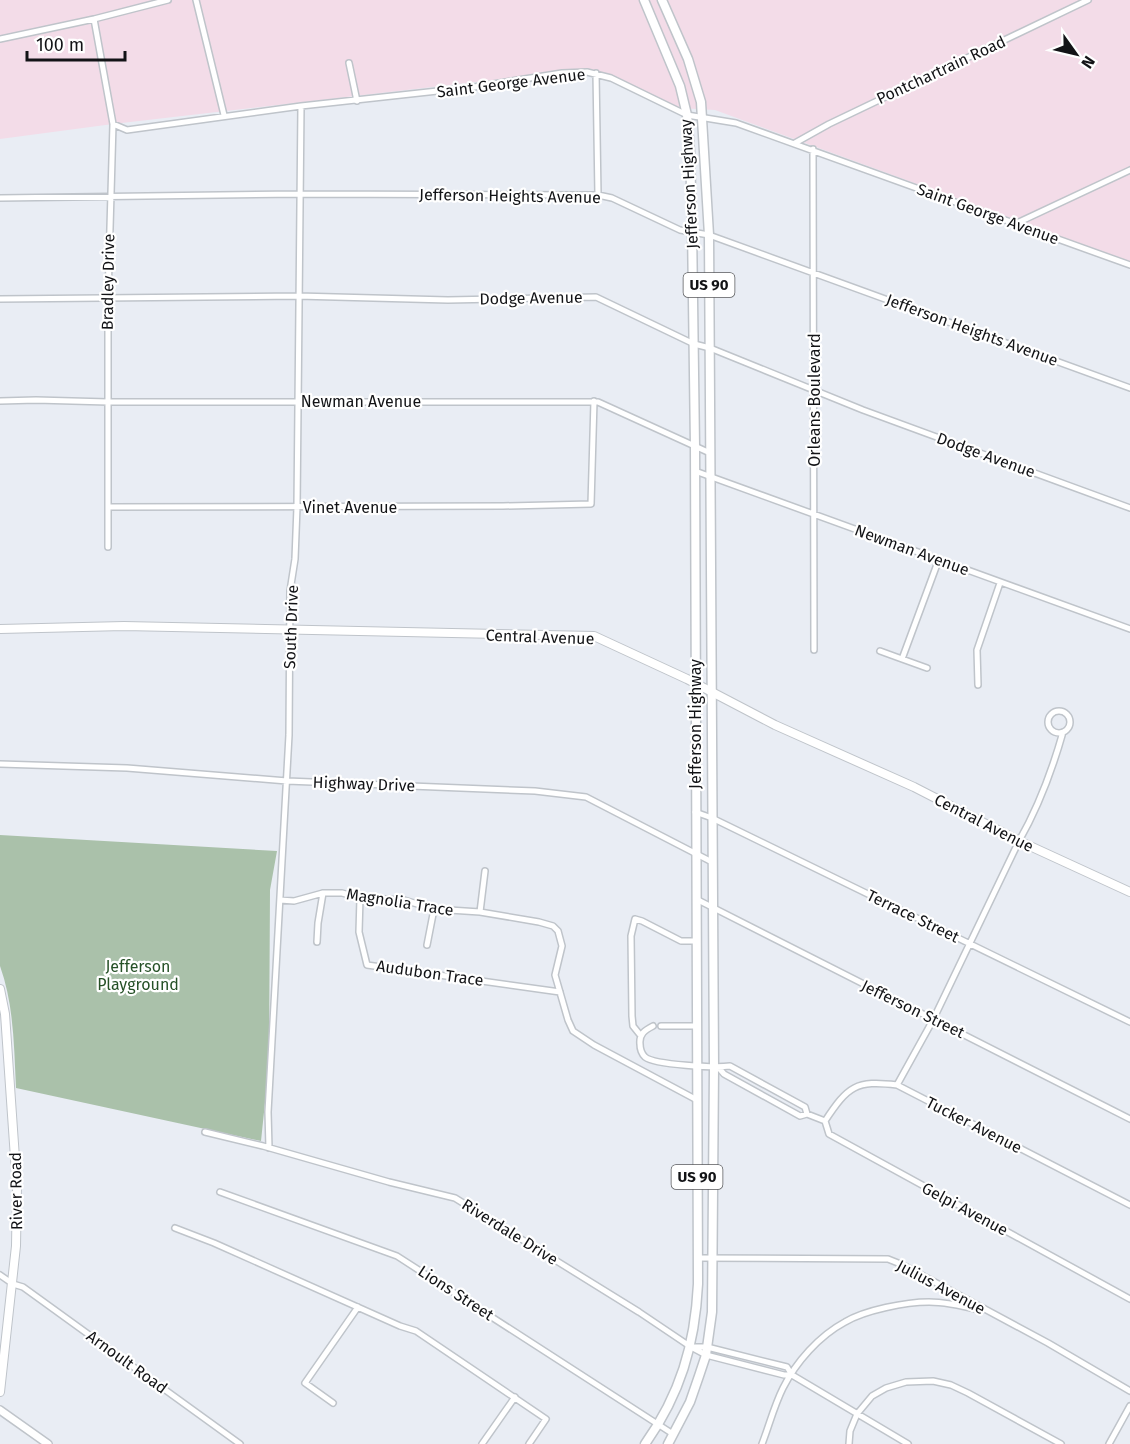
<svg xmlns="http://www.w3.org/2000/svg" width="1130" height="1444" viewBox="0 0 1130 1444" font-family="'Fira Sans',sans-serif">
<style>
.industrial{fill:#f3dce8}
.green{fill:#aac1aa}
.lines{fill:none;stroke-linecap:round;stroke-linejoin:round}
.minor-casing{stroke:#bfc4ca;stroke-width:8}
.tertiary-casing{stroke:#bfc4ca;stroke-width:10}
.secondary-casing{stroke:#bfc4ca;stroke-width:10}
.primary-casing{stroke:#bfc4ca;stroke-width:11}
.minor{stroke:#fff;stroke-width:5}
.tertiary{stroke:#fff;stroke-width:7}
.secondary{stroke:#fff;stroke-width:8}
.primary{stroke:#fff;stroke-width:8}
.labels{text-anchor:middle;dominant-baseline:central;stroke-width:4.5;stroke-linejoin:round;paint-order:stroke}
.shield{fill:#fff;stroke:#595a5c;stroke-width:1.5}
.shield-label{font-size:15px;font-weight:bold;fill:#121316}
.street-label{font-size:16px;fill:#121316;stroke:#fff}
.park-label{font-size:16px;fill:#265127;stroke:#fff}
</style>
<rect width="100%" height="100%" fill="#e9edf4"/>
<path class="industrial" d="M0,0H1130V262L715,110L679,108L609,75L588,69L113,124L0,139Z"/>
<path class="green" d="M0,835L277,851L270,890L269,1064L261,1141L16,1088C14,1047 14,1005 0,966Z"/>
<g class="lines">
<g class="minor-casing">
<path id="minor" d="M196,0L224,115
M94,19L113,124L108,297V547
M0,39L94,19L168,0
M349,63L357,101
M596,73L598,195
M113,124L127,130L301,106L474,87L562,73L587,72L611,78L687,115L736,123L1130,265
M795,143L829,124L1088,0
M813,149L814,650
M0,198L300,194L598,195L612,198L680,230L709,235L1130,388
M1015,224L1130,170
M0,299L298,296L448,300L596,297L694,344L710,348L863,410L1130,508
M0,401L36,400L108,402H598L710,453
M695,471L1130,629
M108,507L503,506L591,504L594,401
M880,651L902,659
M927,668L902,659L939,559
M978,685L977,650L1000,583
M1048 722a11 11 0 1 1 22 0a11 11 0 1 1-22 0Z
M0,764L127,768L287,781L535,791L586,797L712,862
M695,812L712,818L1130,1022
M360,898L359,932L367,965L560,992
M696,899L1130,1119
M280,900L294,901L323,893H342L360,898L404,900L434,909L480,912L485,871
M480,912L539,922L553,926L558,931L562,946L555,975L568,1020L573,1031L594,1045L697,1100
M317,942L318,923L323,893
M427,945L434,909
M653,1026C645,1030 639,1034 640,1044C640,1048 641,1053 645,1057C655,1065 716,1068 730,1066L805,1107L807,1114L800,1116L724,1074L718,1067
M661,1026H696
M641,1036L633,1026L632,1016L631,936L635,919L642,921L681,941H696
M897,1085L933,1020L1019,841C1039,806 1052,771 1063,732
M807,1114L825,1121L829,1134L1130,1299
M825,1121C848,1086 856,1080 897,1085L1130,1205
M205,1132L263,1146L389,1182L455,1198L639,1312L691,1347L706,1355L784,1375H792
M269,1148L268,1112L289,735L290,591L295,559L297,507L301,106
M220,1192L397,1256L673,1434
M175,1228L214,1243L400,1326L416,1331L546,1419L529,1444
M697,1258L888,1259L903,1265L1048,1343L1130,1391
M0,1275L13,1284L23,1287L240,1444
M692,1347H707L787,1367L792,1375L908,1444
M333,1403L305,1383L358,1307
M482,1444L515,1397
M762,1444C769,1426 774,1406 783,1388C796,1362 819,1336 845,1322C865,1310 906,1302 929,1302C946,1302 963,1306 979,1310
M849,1444L850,1431L857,1414L872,1396L886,1388L906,1382L933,1381L951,1385L968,1393L1061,1444
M1109,1444L1130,1406"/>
</g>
<g class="tertiary-casing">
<path id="tertiary" d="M0,1410L48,1444"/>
</g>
<g class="secondary-casing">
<path id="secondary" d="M0,629L124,626L594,636L687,679L775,725L914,787L1019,841L1130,892
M0,989L5,1014L17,1187L16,1246L0,1392"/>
</g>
<g class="primary-casing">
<path id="primary" d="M644,0L680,86L687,115L690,152L692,226L695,446L698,1284C695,1345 680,1395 645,1444
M662,0L688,59L701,102L709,235L714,1067L712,1312L706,1355L699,1376L690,1402L668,1444"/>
</g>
<use href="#minor" class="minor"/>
<use href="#tertiary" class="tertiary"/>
<use href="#secondary" class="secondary"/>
<use href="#primary" class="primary"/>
</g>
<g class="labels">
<g class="shield">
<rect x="683.5" y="273" width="51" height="24" rx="4.5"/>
<rect x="671.5" y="1165" width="51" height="24" rx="4.5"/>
</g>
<g class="shield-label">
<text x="709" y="285">US 90</text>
<text x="697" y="1177">US 90</text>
</g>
<g class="street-label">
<text transform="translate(941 70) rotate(-25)">Pontchartrain Road</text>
<text transform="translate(511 83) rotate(-7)">Saint George Avenue</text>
<text transform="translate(689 184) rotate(-93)">Jefferson Highway</text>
<text transform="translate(510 196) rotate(1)">Jefferson Heights Avenue</text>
<text transform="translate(988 214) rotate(20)">Saint George Avenue</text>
<text transform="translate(108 282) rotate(-89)">Bradley Drive</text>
<text transform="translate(531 298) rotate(-1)">Dodge Avenue</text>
<text transform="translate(972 330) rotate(20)">Jefferson Heights Avenue</text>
<text transform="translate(814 400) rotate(-90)">Orleans Boulevard</text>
<text x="361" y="401">Newman Avenue</text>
<text transform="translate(986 455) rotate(20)">Dodge Avenue</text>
<text x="350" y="507">Vinet Avenue</text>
<text transform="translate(912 550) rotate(20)">Newman Avenue</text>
<text transform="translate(291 627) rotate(-88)">South Drive</text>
<text transform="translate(540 637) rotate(2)">Central Avenue</text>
<text transform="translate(695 724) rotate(-90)">Jefferson Highway</text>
<text transform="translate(364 784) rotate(2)">Highway Drive</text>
<text transform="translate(984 823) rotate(27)">Central Avenue</text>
<text transform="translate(400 902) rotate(9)">Magnolia Trace</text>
<text transform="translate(913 916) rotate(26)">Terrace Street</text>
<text transform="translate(430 973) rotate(8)">Audubon Trace</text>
<text transform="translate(913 1009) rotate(26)">Jefferson Street</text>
<text transform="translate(974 1125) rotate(27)">Tucker Avenue</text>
<text transform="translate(16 1191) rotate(-91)">River Road</text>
<text transform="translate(965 1209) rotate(28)">Gelpi Avenue</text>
<text transform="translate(510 1232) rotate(32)">Riverdale Drive</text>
<text transform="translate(941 1287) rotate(28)">Julius Avenue</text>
<text transform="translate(456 1293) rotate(33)">Lions Street</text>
<text transform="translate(127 1362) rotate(36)">Arnoult Road</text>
</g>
<g class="park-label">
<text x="138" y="966">Jefferson<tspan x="138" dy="18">Playground</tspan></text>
</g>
</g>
<g transform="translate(1076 54) rotate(124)" stroke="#ffffff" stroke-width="4.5" paint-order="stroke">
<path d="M0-4.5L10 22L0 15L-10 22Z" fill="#121316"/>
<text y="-9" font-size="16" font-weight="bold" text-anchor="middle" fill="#121316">N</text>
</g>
<path d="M27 51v9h98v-9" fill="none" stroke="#121316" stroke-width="3"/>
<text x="36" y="51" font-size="18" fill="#121316" stroke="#ffffff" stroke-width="4.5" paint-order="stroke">100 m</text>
</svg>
